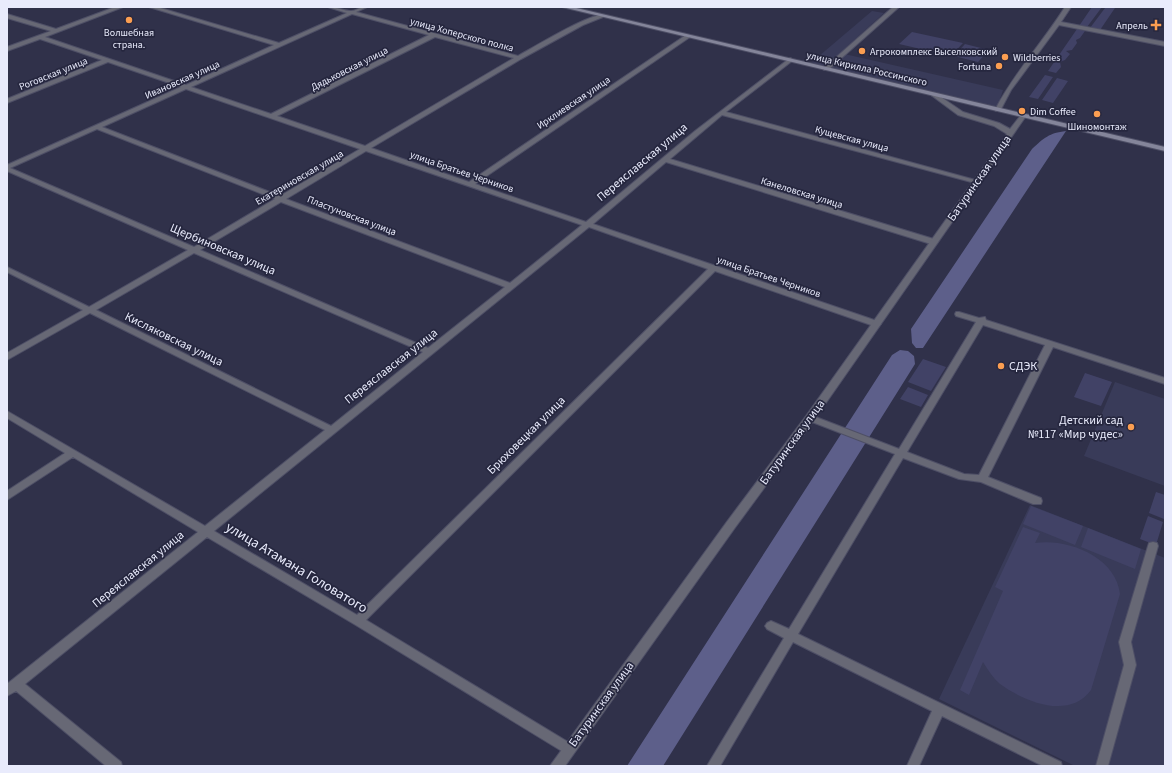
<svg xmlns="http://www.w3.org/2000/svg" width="1172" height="773" font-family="'Source Sans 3',sans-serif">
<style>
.built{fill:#393b59}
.green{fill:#414266}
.forest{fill:#5d5f8a}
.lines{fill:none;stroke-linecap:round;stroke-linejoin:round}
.minor-casing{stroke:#4e4f66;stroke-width:2}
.tertiary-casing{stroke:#4e4f66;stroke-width:2}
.secondary-casing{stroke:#4e4f66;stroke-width:2}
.minor{fill:#676875;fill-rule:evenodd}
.tertiary{fill:#676875;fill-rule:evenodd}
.secondary{fill:#84859a;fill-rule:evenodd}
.poi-dot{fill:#fb9e51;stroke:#26273f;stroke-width:1.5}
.labels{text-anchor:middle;stroke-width:3.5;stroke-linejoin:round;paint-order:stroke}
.far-poi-label{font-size:10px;fill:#e9ebfc;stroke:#26273f;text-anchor:start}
.far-street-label{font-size:10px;fill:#e9ebfc;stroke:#26273f}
.street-label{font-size:12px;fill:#e9ebfc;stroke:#26273f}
.poi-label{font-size:12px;fill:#e9ebfc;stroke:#26273f;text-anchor:start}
.near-street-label{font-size:14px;fill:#e9ebfc;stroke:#26273f}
</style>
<rect width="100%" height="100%" fill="#30314a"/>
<path class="built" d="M872,11L884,13L840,53L1003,90L998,106L993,107L814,64L812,62Z
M1115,382L1165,399V486L1084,456Z
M1030,505L1165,558V766H1075L939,699Z"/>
<path class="green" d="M1092,7H1102L1087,27L1079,26Z
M1109,7L1115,8L1100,30L1090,28L1105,8Z
M1077,29L1085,31L1080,38L1076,40L1077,43L1072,50L1066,51L1070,54L1065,60L1060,62L1061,67L1056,73L1048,71Z
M912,32L963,43L951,56L899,44Z
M965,44L989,50L978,62L954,56Z
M1045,75L1053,77L1038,99L1029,97Z
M1057,78L1068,81L1053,103L1042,100Z
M923,359L946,367L931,391L908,382Z
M1085,373L1112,382L1101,406L1074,397Z
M908,387L928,395L921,407L900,399Z
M1156,492L1165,495L1164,519L1149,513Z
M1031,506L1083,526L1075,545L1023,524Z
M1148,516L1163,522L1156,545L1140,539Z
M1023,527L1040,533L1035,543C1068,538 1116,557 1120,594L1091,690C1069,720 1025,702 1000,684C993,678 988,670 983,662L969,695L960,690L1003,591L995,587Z
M1088,528L1141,549L1135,569L1081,547Z"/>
<path class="forest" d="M1066,131L923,348H916L912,343L911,329L1032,149C1044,138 1049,133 1066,131Z
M900,350L908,351L914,356L915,364L663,766H627L892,355Z"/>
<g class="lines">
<defs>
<path id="minor" d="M115,7H123L45,37L186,85L274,45L149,7H157L279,43L347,13L328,7C336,7 345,11 351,11C356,11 359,7 367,7L356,12L518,56C534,47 588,14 603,15V17L583,25L521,59L371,148L469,182L686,35H690V37L475,184L586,222L695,131L790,58L792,59V61L726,112L979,181L980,182L977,184L975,183L722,115L670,159L937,240L938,242L934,244H931L666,162L593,224L880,322L881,324L877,327L874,326L715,271L366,620L573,745L575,749L573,753L569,755L565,753L354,624L207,537L25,684L121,762L122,766H106L16,691L7,696V684L198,532L73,457L7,500V491L65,453L7,418V411L205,526L325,430L90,313L7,360V353L83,310L7,272V267L89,307L188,250L7,171V165L181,87L108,62L7,103V99L102,60L40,39L7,51V47L51,31L7,18V14L56,29ZM352,14L429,35L271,114L191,87ZM435,37L514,58L365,146L277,116ZM186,89L360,149L280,196L102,127ZM97,129L275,199L194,247L10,168ZM366,151L582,225L510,283L286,199ZM281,202L505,287L428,348L200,250ZM589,227L708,269L357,615L214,531ZM194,253L423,352L331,426L96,310Z
M893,7H899L828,70H824V68Z
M1065,7H1071L1061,22L1165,42V46L1059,25L1011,90L1000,111H996L995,110C1014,73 1043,42 1065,7Z
M956,312H959L979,318L985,317L986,320L1165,378V384L1053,347L988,477L1041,498L1042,501L1041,504H1033L981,482L959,479L903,458L798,634L1061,762L1062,766H1043L942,716L919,766H907L932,711L793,642L720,766H707L784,638L767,629L765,626L767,623L771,621L789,629L895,454L807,420L805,418L810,415L813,416L899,449L976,322L956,316L955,314ZM983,325L1045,345L979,475L964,474L907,452Z
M1153,542L1157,543L1158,546L1131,642L1136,665L1108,766H1096L1124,665L1119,642L1148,546L1149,543Z"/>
<path id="tertiary" d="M931,93H935L963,112L999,123L1010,129L1021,115L1026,116L814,420L734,529L565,766H550L726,523L806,416L1007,134L994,126L958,115L931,95Z"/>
<path id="secondary" d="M562,7H572L1165,147V151Z"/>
</defs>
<use href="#minor" class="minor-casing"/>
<use href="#tertiary" class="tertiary-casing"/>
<use href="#secondary" class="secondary-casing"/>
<use href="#minor" class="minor"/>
<use href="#tertiary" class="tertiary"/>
<use href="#secondary" class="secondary"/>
</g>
<g class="poi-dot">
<circle cx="129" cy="20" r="4"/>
<path d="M1154 19h4v4h4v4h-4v4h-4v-4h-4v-4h4z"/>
<circle cx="862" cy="51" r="4"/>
<circle cx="1005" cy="57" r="4"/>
<circle cx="999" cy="66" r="4"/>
<circle cx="1022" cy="111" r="4"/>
<circle cx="1097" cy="114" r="4"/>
<circle cx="1001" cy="366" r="4"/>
<circle cx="1131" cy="427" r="4"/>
</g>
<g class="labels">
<g class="far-poi-label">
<text x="1148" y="29" text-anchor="end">Апрель</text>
<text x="129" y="36" text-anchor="middle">Волшебная<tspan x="129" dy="12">страна.</tspan></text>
<text x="870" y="55">Агрокомплекс Выселковский</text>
<text x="1013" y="61">Wildberries</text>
<text x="991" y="70" text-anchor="end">Fortuna</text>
<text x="1030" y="115">Dim Coffee</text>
<text x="1097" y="130" text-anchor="middle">Шиномонтаж</text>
</g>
<g class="far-street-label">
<text transform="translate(462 34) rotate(15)" y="4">улица Хоперского полка</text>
<text transform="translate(349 68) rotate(-27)" y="4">Дядьковская улица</text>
<text transform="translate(867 68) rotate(13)" y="4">улица Кирилла Россинского</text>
<text transform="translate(53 73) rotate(-22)" y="4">Роговская улица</text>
<text transform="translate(182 79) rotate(-24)" y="4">Ивановская улица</text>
<text transform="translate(573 102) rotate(-34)" y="4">Ирклиевская улица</text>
<text transform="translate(852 138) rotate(15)" y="4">Кущевская улица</text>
<text transform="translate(462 171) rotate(19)" y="4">улица Братьев Черников</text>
<text transform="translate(299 177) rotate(-30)" y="4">Екатериновская улица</text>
<text transform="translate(802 192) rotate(17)" y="4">Канеловская улица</text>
<text transform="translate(352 215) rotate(21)" y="4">Пластуновская улица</text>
<text transform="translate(769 276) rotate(19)" y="4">улица Братьев Черников</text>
</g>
<g class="street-label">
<text transform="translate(642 162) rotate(-40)" y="4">Переяславская улица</text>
<text transform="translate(979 178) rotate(-55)" y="4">Батуринская улица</text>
<text transform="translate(223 249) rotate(23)" y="4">Щербиновская улица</text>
<text transform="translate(174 339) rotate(26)" y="4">Кисляковская улица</text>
<text transform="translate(391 366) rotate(-38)" y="4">Переяславская улица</text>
<text transform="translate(526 435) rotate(-45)" y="4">Брюховецкая улица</text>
<text transform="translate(792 442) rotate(-54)" y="4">Батуринская улица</text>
<text transform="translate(138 569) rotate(-39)" y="4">Переяславская улица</text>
<text transform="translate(601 704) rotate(-54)" y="4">Батуринская улица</text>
</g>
<g class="poi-label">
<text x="1009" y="370">СДЭК</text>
<text x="1123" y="424" text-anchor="end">Детский сад<tspan x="1123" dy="14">№117 «Мир чудес»</tspan></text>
</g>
<g class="near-street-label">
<text transform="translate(297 567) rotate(31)" y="5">улица Атамана Головатого</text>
</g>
</g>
<rect width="1172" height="773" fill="none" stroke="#e9ebfc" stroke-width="16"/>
</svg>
